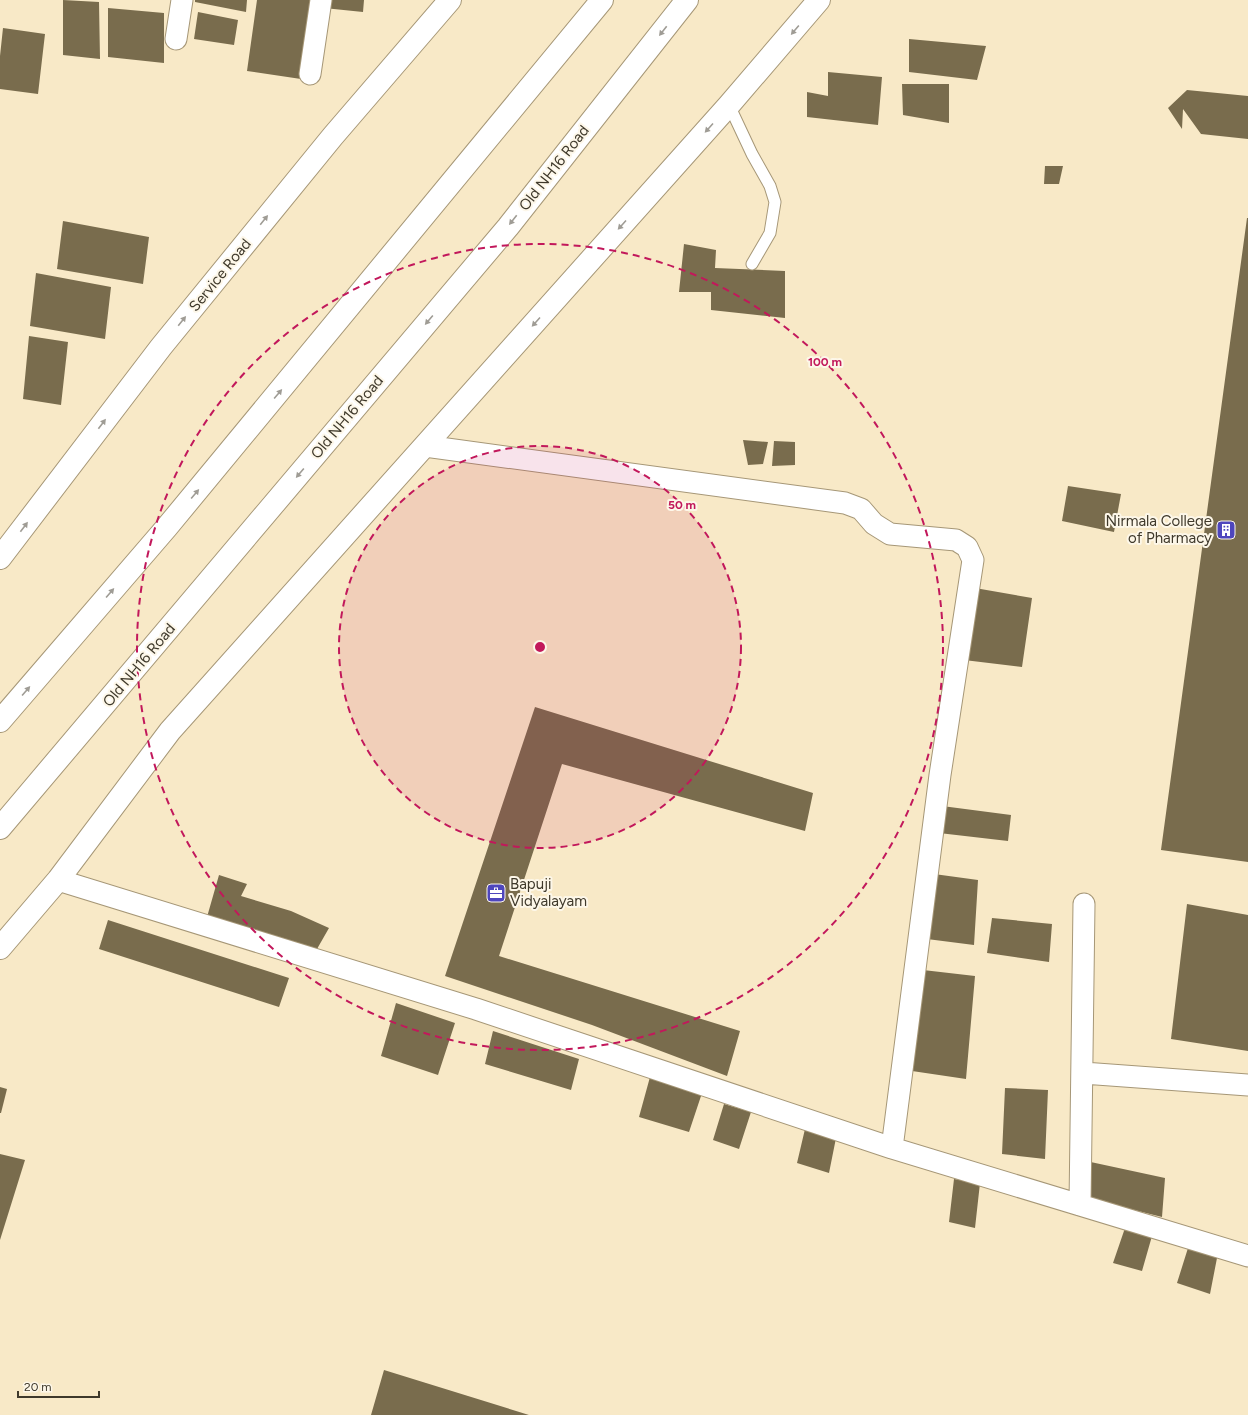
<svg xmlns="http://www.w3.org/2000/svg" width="1248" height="1415" font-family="Figtree,sans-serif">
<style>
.building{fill:#796c4d}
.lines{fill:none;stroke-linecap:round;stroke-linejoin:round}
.lane-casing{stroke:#a69777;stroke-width:13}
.street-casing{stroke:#a69777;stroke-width:23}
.secondary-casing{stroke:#a69777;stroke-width:24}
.primary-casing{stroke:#a69777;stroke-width:24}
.lane{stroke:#fff;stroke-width:11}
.street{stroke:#fff;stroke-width:21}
.secondary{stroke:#fff;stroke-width:22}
.primary{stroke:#fff;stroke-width:22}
.oneway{fill:#9f9c95}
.ring{fill:none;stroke:#c2185b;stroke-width:2;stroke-dasharray:7 5}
.labels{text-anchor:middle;stroke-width:4;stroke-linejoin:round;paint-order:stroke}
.street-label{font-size:15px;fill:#3f392b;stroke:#fdf7e9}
.poi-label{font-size:15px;fill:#3f392b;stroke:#fdf7e9;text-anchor:end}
.centre{fill:#c2185b;stroke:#fdf7e9;stroke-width:2}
.ring-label{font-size:12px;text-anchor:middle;font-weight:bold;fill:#c2185b;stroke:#fdf7e9;stroke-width:4;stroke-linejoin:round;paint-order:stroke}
</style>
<rect width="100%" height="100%" fill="#f8e9c7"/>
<path class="building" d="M63,0L99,2L100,59L63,55Z
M195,0H247L246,12L195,2Z
M257,0H311L301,79L247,71Z
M325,0H364L363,12L324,8Z
M108,8L164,13V63L108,57Z
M198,12L238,20L234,45L194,39Z
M3,28L45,34L38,94L0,89V56Z
M909,39L986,46L977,80L909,72Z
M828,72L882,77L878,125L807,117V92L828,96Z
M902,84H949V123L903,115Z
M1187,90L1248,96V139L1201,134L1183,109L1182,129L1168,108Z
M1045,166H1063L1059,184H1044Z
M1247,218H1248V862L1161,850Z
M63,221L149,237L143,284L57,269Z
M684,244L716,250L715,268L785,271V318L711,310V292H679Z
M36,273L111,287L105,339L30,326Z
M29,336L68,342L61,405L23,399Z
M743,440L768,442L763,464L748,465Z
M774,441L795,442V465L772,466Z
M1068,486L1121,494L1114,532L1062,521Z
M975,588L1032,598L1022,667L964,660Z
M535,707L813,793L805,831L562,764L499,956L740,1031L727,1076L592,1025L445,976Z
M942,806L1011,815L1008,841L939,833Z
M934,874L978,880L974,945L927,939Z
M219,875L247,884L241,896L291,911L329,928L317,949L207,917Z
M1187,904L1248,915V1051L1171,1039Z
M992,918L1052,924L1049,962L987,953Z
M108,920L289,978L279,1007L99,949Z
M923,970L975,976L966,1079L912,1071Z
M396,1003L455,1023L438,1075L381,1056Z
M493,1031L579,1059L571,1090L485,1064Z
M650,1077L702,1093L689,1132L639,1117Z
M0,1087L7,1089L1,1113H0Z
M1005,1088L1048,1090L1045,1159L1002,1154Z
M724,1104L751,1112L739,1149L713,1140Z
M805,1129L836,1138L829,1173L797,1163Z
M0,1154L25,1160L0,1240Z
M1086,1161L1165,1178L1162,1217L1086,1198Z
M954,1179L980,1183L975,1228L949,1222Z
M1125,1228L1152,1236L1142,1271L1113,1263Z
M1188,1248L1217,1258L1210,1294L1177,1283Z
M384,1370L529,1415H371Z"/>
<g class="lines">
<defs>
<path id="lane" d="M729,105L752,154L770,186L775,202L770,233L752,264"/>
<path id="street" d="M176,39L182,0
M310,74L321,0
M425,446L845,503L861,509L874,524L890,534L956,540L967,547L973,560L940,775L892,1148
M58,880L476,1009L892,1148L1248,1256
M1083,1073L1248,1085
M1080,1205L1084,904"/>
<path id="secondary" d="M0,558L161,347L333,136L450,0
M0,948L58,880L170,731L729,105L819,0"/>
<path id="primary" d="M0,721L167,527L602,0
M0,828L508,227L687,0"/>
</defs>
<use href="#lane" class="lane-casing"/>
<use href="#street" class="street-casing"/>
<use href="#secondary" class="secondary-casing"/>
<use href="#primary" class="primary-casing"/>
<use href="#lane" class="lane"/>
<use href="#street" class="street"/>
<use href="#secondary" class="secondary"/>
<use href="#primary" class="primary"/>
</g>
<defs><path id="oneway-solid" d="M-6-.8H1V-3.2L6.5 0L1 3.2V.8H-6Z"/></defs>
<g class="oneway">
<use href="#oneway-solid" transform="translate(795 30) rotate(130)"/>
<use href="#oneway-solid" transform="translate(663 31) rotate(128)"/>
<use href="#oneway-solid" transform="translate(709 128) rotate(132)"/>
<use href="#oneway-solid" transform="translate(264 220) rotate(-51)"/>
<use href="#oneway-solid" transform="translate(513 220) rotate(128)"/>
<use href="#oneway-solid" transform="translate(622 225) rotate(132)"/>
<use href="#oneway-solid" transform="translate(429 320) rotate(130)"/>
<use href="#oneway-solid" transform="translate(182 321) rotate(-51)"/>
<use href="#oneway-solid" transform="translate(536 322) rotate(132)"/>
<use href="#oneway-solid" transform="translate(278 394) rotate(-50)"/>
<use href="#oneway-solid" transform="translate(102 424) rotate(-53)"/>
<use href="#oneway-solid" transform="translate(300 473) rotate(130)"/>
<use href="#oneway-solid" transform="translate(195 494) rotate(-50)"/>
<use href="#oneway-solid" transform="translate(24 527) rotate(-53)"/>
<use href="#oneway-solid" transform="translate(110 593) rotate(-49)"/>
<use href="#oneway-solid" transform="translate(26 691) rotate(-49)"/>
</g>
<circle cx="540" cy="647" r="201" fill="#c2185b" fill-opacity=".12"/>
<g class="ring">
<circle cx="540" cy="647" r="201"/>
<circle cx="540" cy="647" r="403"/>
</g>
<defs>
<symbol id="building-square" viewBox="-11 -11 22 22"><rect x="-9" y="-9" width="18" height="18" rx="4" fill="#4e46bd" stroke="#fdf7e9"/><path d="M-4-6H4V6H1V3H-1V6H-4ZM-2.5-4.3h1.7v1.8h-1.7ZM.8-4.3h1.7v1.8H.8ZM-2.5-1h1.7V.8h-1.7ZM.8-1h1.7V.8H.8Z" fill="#fff"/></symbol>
<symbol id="office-square" viewBox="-11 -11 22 22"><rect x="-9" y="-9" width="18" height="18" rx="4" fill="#4e46bd" stroke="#fdf7e9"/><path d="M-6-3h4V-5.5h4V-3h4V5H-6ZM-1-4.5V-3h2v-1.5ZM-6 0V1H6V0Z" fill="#fff"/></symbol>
</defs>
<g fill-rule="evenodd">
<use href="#building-square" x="1215" y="519" width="22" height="22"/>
<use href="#office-square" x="485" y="882" width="22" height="22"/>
</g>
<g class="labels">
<g class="street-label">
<text transform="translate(554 168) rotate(-52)" y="5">Old NH16 Road</text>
<text transform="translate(220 275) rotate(-51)" y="5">Service Road</text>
<text transform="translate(347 417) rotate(-50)" y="5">Old NH16 Road</text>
<text transform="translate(139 665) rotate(-50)" y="5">Old NH16 Road</text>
</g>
<g class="poi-label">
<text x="1212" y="526">Nirmala College<tspan x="1212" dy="17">of Pharmacy</tspan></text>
<text x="510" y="889" text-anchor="start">Bapuji<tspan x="510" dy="17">Vidyalayam</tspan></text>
</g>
</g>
<circle cx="540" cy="647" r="6" class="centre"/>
<g class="ring-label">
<text x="825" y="366">100 m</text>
<text x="682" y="509">50 m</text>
</g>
<path d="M18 1391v6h81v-6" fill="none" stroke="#3f392b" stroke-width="2"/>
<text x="24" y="1391" font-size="12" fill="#3f392b" stroke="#fdf7e9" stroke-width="3" paint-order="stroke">20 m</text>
</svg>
